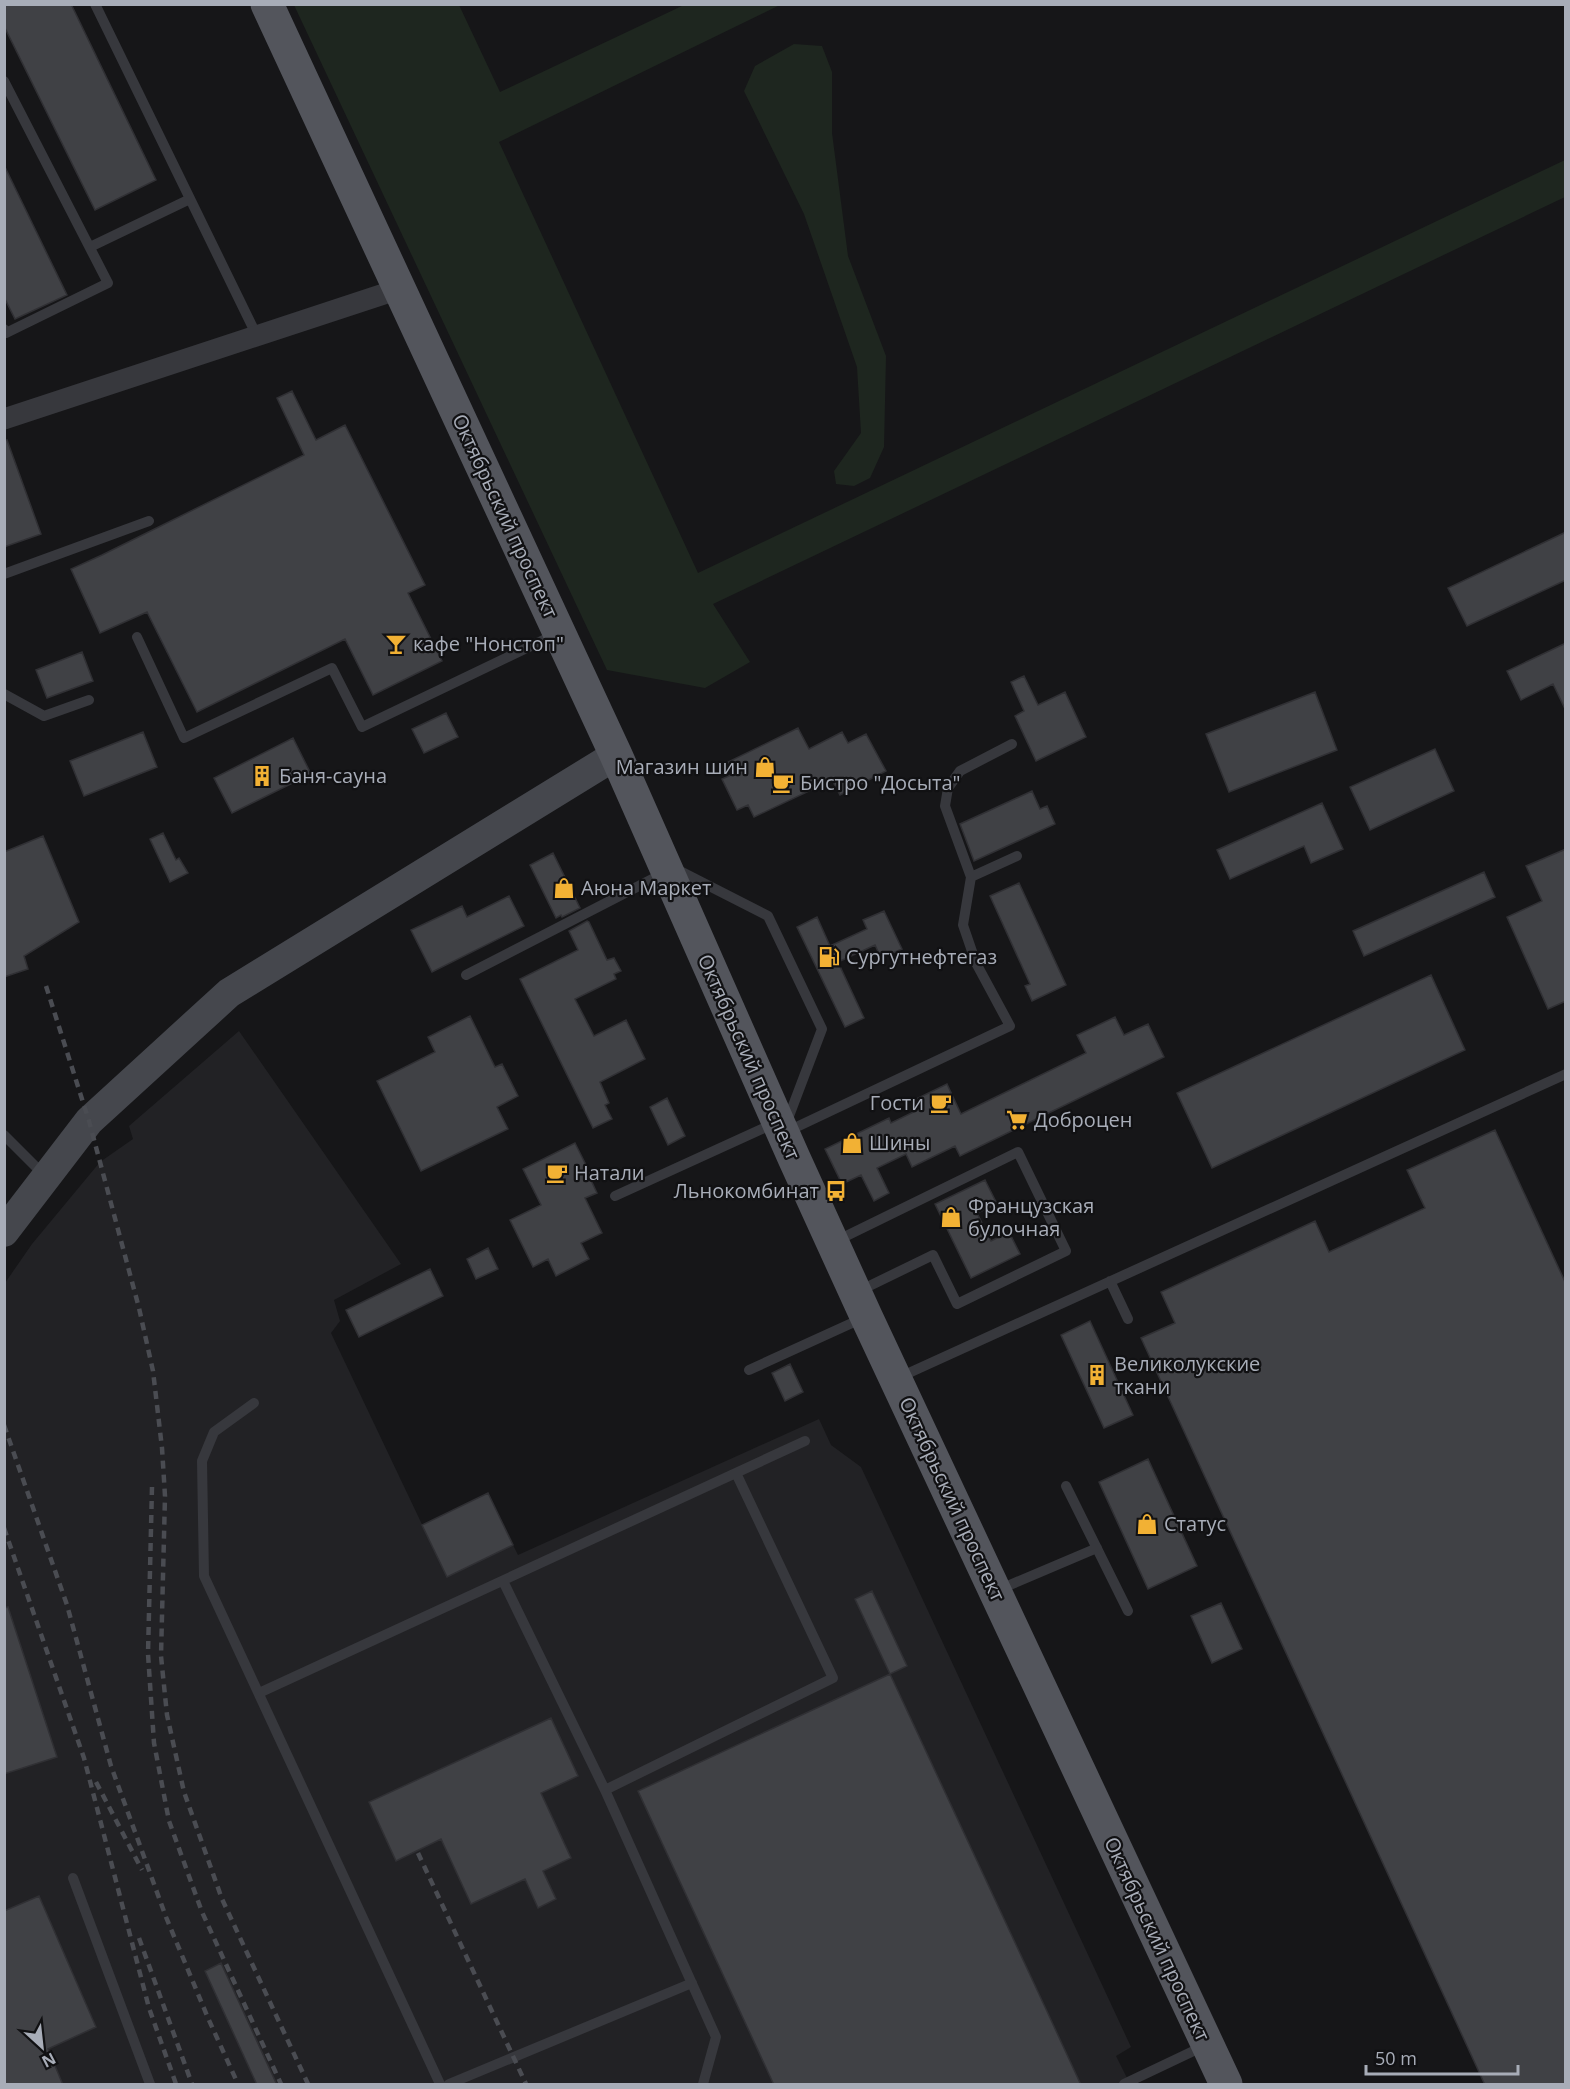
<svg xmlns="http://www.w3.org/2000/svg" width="1570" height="2089" font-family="'Open Sans',sans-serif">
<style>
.built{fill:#222225}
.green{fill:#1e261f}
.building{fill:#404145;stroke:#303034;stroke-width:1.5}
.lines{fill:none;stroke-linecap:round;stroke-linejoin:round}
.lane{stroke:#37383d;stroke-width:10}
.street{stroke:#37383d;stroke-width:21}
.secondary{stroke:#45474d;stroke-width:30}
.primary{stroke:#53555c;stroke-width:33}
.rail{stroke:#4a4c52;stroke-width:4.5;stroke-dasharray:8 6;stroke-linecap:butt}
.labels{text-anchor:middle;stroke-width:4.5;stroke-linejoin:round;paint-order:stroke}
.street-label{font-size:20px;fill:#a8adb8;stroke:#111113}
.poi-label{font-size:20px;fill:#a8adb8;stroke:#111113;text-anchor:start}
</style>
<rect width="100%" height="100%" fill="#161618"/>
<path class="built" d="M239,1031L401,1264L334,1300L340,1321L331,1333L447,1577L513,1545L518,1555L819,1419L831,1445L861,1467L1131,2047L1116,2056L1130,2084H5V1283L32,1244L100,1162L133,1139L129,1126Z"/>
<path class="green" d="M294,5H459L500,92L684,5H780L499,142L698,573L1565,160V197L713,604L750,662L705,688L607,670Z
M794,44L822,46L832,72V133L848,256L886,356L884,447L870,478L854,486L836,484L834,471L861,433L857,367L804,214L744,91L755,66Z"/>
<path class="building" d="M4,4H71L156,180L95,210L4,26Z
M4,165L67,295L15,319L4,297Z
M292,391L316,440L345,425L425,585L408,593L442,661L373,695L345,639L197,712L147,612L100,633L71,569L102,555L304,455L277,398Z
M7,440L41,534L4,547V441Z
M1566,532V580L1467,626L1448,588Z
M1566,643V711L1553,684L1521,700L1507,671Z
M82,652L93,681L47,698L36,670Z
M1024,676L1038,705L1065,692L1086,737L1036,761L1015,716L1024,711L1011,682Z
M1315,692L1337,750L1229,792L1206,734Z
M446,713L458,737L424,753L412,729Z
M798,728L809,749L842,732L848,743L866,734L886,771L840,795L832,780L754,817L748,805L737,810L722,779L733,774L728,762Z
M143,732L157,767L84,796L70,761Z
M293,738L311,774L232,813L214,778Z
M1435,749L1454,791L1370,830L1350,787Z
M1032,791L1040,809L1047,806L1055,824L974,861L960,824Z
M1322,803L1343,849L1311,863L1304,846L1230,879L1217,850Z
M163,833L176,860L179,858L188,873L170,882L150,839Z
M43,836L79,922L24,956L28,969L4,977V852Z
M1566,849V1001L1548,1009L1507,917L1542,901L1526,866Z
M553,853L580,908L562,917L561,915L556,918L530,865Z
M1484,872L1495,897L1364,956L1353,931Z
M1019,883L1066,985L1032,1001L1025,986L1030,984L990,896Z
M509,896L524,926L432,972L411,930L462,906L467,917Z
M884,911L902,949L881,958L875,945L838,962L864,1018L845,1027L797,927L817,917L830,946L867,929L863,920Z
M587,921L589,922L607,960L614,958L621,971L614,974L616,979L575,999L594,1036L626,1020L645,1059L600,1082L609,1103L605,1105L612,1119L593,1128L520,979L578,950L569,931Z
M1431,975L1465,1050L1212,1168L1177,1093Z
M470,1016L495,1067L502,1064L518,1096L497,1107L508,1129L421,1171L377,1081L435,1052L428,1037Z
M1115,1017L1124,1035L1148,1024L1164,1057L960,1156L955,1146L912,1167L906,1154L877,1168L889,1193L874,1201L861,1175L842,1184L825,1149L889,1118L891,1123L922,1108L918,1098L947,1084L961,1114L1086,1053L1077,1035Z
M667,1098L685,1136L668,1145L650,1107Z
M1495,1130L1566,1284V2085H1485L1141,1338L1175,1323L1161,1292L1315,1221L1329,1252L1425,1208L1407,1170Z
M575,1143L592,1177L590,1178L597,1193L585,1198L602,1233L581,1243L589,1259L556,1276L548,1259L533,1267L510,1220L541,1205L523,1169Z
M985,1180L997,1204L977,1213L991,1241L1009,1232L1020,1254L971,1278L935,1204Z
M488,1248L498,1269L476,1279L467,1259Z
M430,1269L443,1296L359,1337L346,1310Z
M1090,1321L1133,1415L1104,1428L1061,1335Z
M790,1364L803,1392L785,1401L772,1373Z
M1148,1459L1197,1566L1148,1589L1099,1482Z
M488,1493L513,1545L447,1577L422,1525Z
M872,1591L907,1666L890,1674L855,1599Z
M1221,1603L1242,1649L1212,1663L1191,1616Z
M8,1607L57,1757L4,1774V1608Z
M890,1674L1045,2007L1081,2085H774L638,1791Z
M551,1718L578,1776L541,1793L571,1858L543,1871L556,1899L538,1908L525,1879L471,1904L441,1839L396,1861L369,1802Z
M39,1896L96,2027L48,2049L63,2085H4V1911Z
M221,1963L277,2085H257L205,1971Z"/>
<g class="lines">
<path class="lane" d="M95,4L257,336
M4,81L108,283L6,333L4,329
M90,247L190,199
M4,574L149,521
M137,637L184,738L332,668L362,727L556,634
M4,694L44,716L89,700
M674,868L768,916L822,1029L786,1124
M971,877L1017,856
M466,975L664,873
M786,1132L1010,1026L976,963L963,925L971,877L945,806L948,788L960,771L1012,744
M4,1135L44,1175
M615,1196L775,1123
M836,1241L1018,1152L1066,1251L957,1304L933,1255L859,1291
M1110,1281L1128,1319
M749,1370L863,1318
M900,1377L1566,1074
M254,1403L214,1432L202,1461L204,1576L440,2084
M1066,1486L1128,1611
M503,1581L605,1790L716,2037L703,2084
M998,1590L1097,1548
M259,1693L805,1441
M605,1790L833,1678L736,1473
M73,1878L150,2084
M449,2084L692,1983
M1124,2084L1204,2046"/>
<path class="street" d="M4,419L399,289"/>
<path class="secondary" d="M4,1232L89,1121L229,993L616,755"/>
<path class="primary" d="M267,4L616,755L794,1158L866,1316L1226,2084"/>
<path class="rail" d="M46,986L89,1121L139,1308L153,1371L162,1448L165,1496L161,1656L167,1715L184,1792L222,1899L308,2084
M4,1425L67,1605L111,1766L166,1917L208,2018L238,2084
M152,1487L148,1654L154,1743L169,1821L202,1912L281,2084
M4,1528L84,1758L149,2008L176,2084
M96,1782L142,1870
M418,1853L526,2084
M139,1938L192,2084"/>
</g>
<defs>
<symbol id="bar-bare" viewBox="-9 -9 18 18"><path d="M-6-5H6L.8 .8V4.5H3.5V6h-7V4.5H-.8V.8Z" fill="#f2b134" stroke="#111113" stroke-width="2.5" paint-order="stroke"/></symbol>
<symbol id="shop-bare" viewBox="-9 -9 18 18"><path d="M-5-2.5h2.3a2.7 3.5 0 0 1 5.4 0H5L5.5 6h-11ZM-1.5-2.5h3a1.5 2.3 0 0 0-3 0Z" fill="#f2b134" stroke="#111113" stroke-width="2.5" paint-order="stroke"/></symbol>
<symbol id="building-bare" viewBox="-9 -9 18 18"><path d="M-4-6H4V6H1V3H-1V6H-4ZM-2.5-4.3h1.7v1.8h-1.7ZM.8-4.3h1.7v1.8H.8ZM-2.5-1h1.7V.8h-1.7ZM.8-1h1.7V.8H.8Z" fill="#f2b134" stroke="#111113" stroke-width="2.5" paint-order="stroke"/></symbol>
<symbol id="cafe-bare" viewBox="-9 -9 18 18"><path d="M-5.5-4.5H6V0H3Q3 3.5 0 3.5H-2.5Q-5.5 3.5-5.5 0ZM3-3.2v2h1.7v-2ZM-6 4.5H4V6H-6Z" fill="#f2b134" stroke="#111113" stroke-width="2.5" paint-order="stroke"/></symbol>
<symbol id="fuel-bare" viewBox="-9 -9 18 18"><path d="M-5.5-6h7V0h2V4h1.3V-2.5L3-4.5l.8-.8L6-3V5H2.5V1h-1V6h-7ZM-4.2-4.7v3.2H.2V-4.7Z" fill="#f2b134" stroke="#111113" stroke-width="2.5" paint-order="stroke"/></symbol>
<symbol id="supermarket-bare" viewBox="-9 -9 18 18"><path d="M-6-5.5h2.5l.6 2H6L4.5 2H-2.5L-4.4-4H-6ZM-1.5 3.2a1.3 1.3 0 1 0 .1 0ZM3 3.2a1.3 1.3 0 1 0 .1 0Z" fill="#f2b134" stroke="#111113" stroke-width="2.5" paint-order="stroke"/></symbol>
<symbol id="bus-bare" viewBox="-9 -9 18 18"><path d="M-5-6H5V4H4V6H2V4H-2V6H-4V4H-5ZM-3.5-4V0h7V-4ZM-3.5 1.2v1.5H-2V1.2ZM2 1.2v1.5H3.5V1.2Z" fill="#f2b134" stroke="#111113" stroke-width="2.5" paint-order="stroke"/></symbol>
</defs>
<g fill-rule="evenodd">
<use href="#bar-bare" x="381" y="629" width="30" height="30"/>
<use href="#shop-bare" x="750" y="752" width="30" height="30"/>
<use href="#building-bare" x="247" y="761" width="30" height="30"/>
<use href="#cafe-bare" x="768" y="768" width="30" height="30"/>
<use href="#shop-bare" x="549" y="873" width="30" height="30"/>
<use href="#fuel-bare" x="814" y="942" width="30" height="30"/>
<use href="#cafe-bare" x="926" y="1088" width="30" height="30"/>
<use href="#supermarket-bare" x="1002" y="1105" width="30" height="30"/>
<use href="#shop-bare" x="837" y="1128" width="30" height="30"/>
<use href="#cafe-bare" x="542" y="1158" width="30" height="30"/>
<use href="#bus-bare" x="821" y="1176" width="30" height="30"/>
<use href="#shop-bare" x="936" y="1202" width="30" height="30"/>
<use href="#building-bare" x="1082" y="1360" width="30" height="30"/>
<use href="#shop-bare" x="1132" y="1509" width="30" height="30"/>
</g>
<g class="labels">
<g class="street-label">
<text transform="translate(505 516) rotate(65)" y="7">Октябрьский проспект</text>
<text transform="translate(749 1057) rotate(66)" y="7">Октябрьский проспект</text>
<text transform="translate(952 1499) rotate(65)" y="7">Октябрьский проспект</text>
<text transform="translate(1157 1939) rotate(65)" y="7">Октябрьский проспект</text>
</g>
<g class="poi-label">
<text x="413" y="651">кафе "Нонстоп"</text>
<text x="748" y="774" text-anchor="end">Магазин шин</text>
<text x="279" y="783">Баня-сауна</text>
<text x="800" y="790">Бистро "Досыта"</text>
<text x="581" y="895">Аюна Маркет</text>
<text x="846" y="964">Сургутнефтегаз</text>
<text x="924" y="1110" text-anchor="end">Гости</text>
<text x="1034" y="1127">Доброцен</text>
<text x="869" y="1150">Шины</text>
<text x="574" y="1180">Натали</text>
<text x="819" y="1198" text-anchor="end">Льнокомбинат</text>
<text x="968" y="1213">Французская<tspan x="968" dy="23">булочная</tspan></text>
<text x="1114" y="1371">Великолукские<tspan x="1114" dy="23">ткани</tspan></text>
<text x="1164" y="1531">Статус</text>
</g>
</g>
<rect width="1570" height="2089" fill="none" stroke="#a8adb8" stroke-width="12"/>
<g transform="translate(42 2047) rotate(153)" stroke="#111113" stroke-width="4.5" paint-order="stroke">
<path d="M0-4.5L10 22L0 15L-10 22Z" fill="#a8adb8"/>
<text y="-9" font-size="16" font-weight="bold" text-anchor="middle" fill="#a8adb8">N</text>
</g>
<path d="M1366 2065v9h152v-9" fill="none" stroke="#a8adb8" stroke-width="3"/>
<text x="1375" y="2065" font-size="18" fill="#a8adb8" stroke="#111113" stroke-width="4.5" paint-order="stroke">50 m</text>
</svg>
